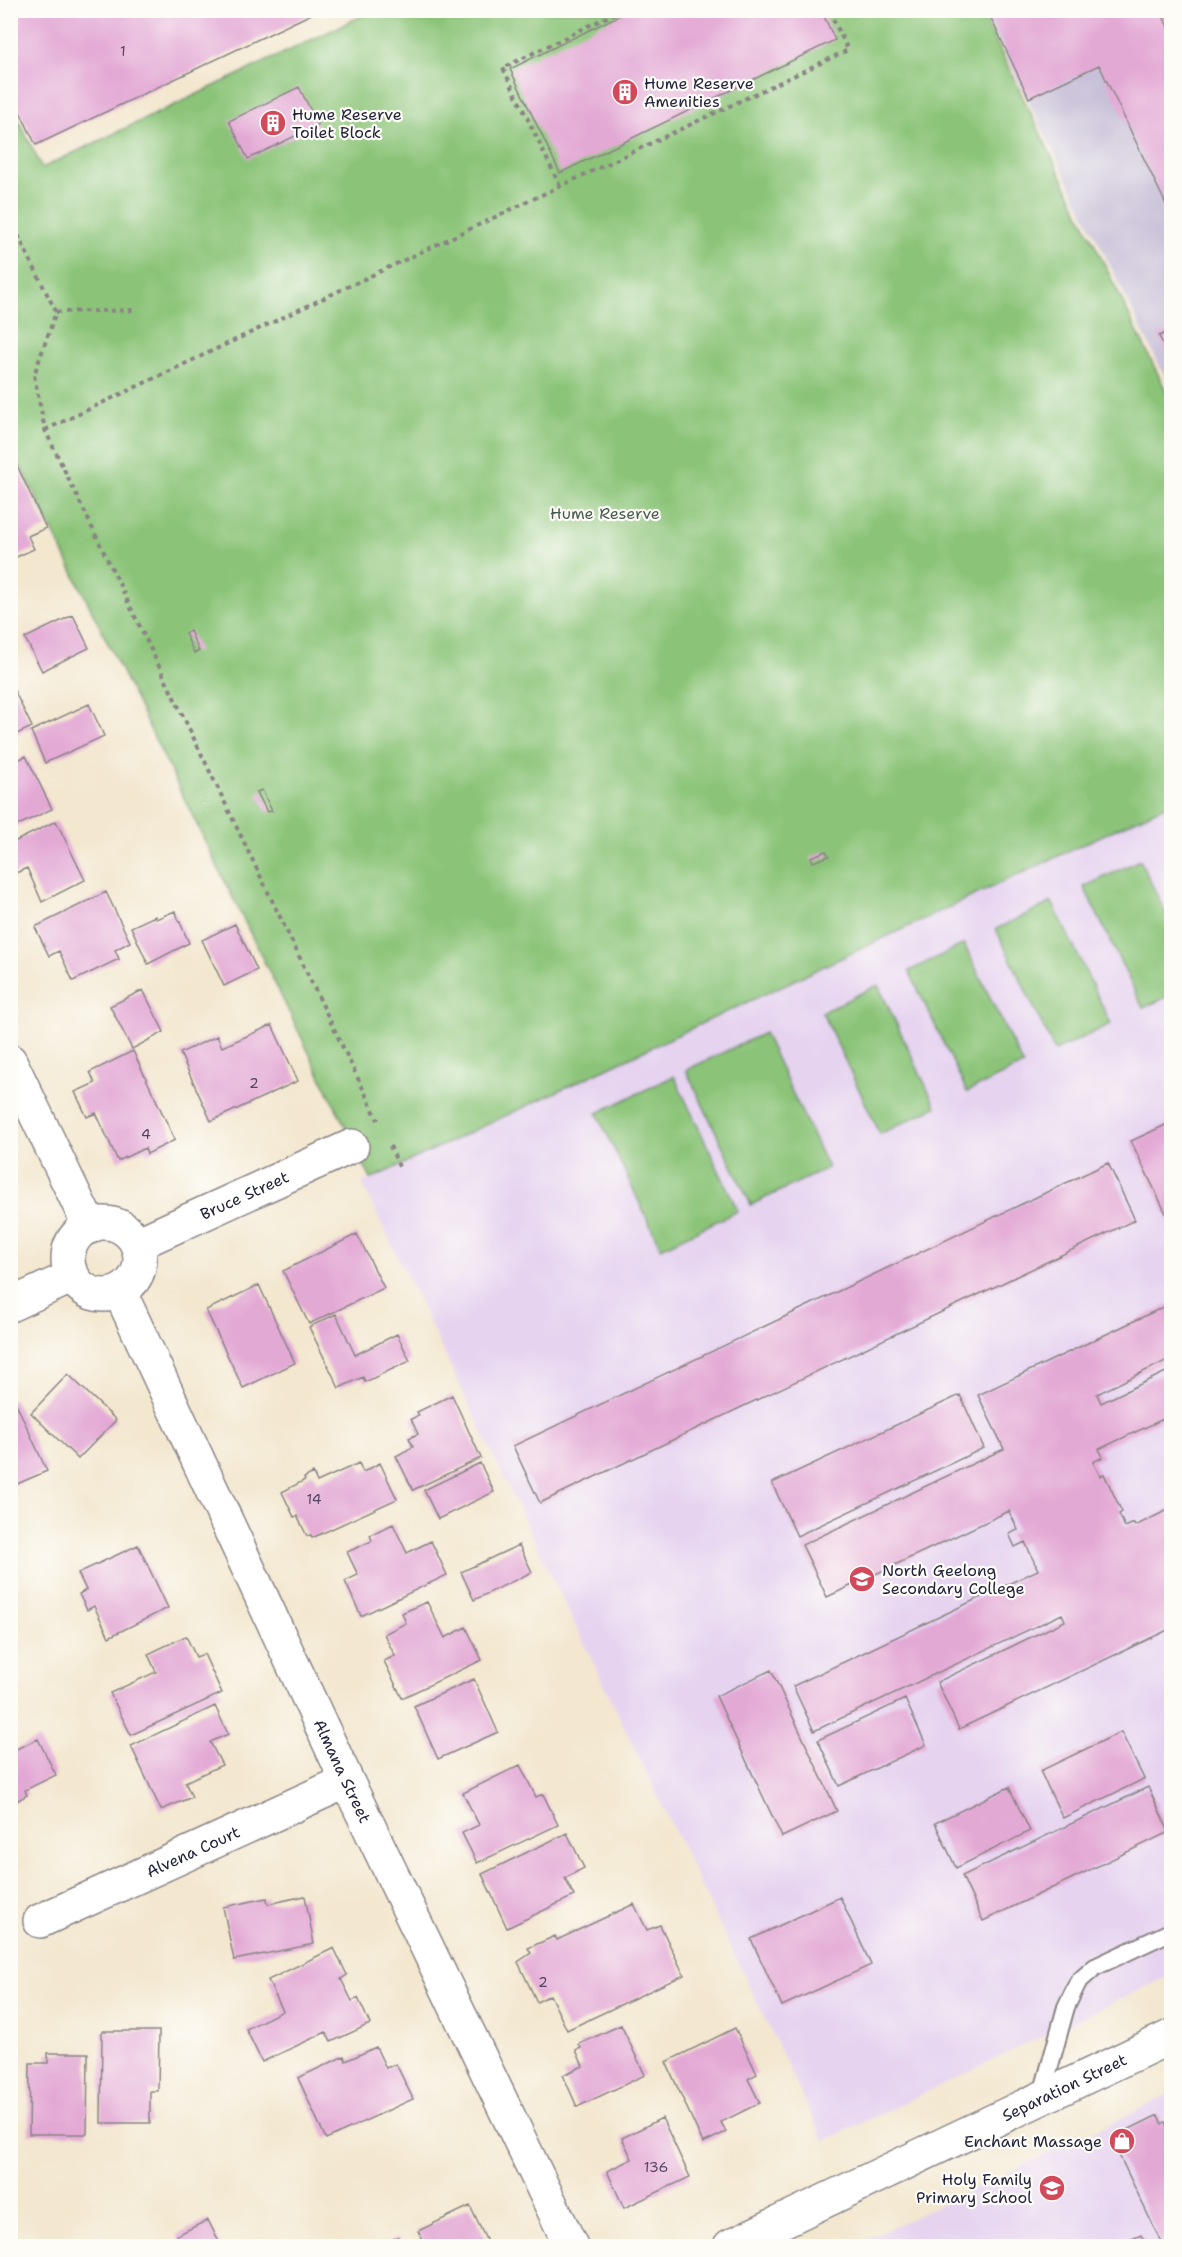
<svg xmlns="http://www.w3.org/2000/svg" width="1182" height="2257" font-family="'Shantell Sans',sans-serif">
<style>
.built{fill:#e6d3f0}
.industrial{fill:#c8c0d8}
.green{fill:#8bc478;stroke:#56735a;stroke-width:1.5}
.building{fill:#e3a9d5}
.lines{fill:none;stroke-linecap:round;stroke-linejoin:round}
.lane-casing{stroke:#8a8485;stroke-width:20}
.street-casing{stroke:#8a8485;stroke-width:36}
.secondary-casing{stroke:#8a8485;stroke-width:36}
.path{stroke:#8a8485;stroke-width:4;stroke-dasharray:4.5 4.5;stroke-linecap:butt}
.lane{stroke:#fff;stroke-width:16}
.street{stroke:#fff;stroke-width:33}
.secondary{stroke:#fff;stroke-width:33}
.labels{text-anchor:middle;stroke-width:4.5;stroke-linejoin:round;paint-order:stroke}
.number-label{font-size:14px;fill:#524462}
.poi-label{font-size:16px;fill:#22223b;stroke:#fdfcf7;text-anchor:start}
.park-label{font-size:16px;fill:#475b50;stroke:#fdfcf7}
.street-label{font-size:16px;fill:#22223b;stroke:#fdfcf7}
</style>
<rect width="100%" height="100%" fill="#fdfcf7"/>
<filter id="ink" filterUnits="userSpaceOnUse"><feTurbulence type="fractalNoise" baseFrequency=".0167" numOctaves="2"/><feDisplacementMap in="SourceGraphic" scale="12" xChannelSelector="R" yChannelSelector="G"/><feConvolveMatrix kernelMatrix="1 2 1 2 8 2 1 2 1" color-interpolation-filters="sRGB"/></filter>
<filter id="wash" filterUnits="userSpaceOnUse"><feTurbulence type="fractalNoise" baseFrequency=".008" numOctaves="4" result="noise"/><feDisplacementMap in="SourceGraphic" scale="24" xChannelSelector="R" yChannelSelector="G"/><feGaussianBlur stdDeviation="1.35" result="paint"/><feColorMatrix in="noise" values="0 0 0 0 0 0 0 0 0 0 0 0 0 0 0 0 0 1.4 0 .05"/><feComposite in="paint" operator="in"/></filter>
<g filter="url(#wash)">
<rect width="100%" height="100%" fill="#f3e7cf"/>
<path class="built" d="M1171,797V1975L824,2141L362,1183Z
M1171,2093V2246H853L1100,2129Z"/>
<path class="industrial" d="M984,11H1171V389Z"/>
<path class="green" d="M372,11H981L1171,401V803L371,1179L11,446L10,102L42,168Z
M1140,860L1171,924V995L1143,1008L1084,887Z
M1052,902L1111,1024L1055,1051L996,929Z
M964,944L1023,1065L967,1092L909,971Z
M878,985L936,1107L880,1134L822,1012Z
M764,1033L828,1168L751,1205L686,1070Z
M674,1076L738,1211L661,1248L597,1113Z"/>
<g id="blocks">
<path class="building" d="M10,10H320L36,145L10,91Z
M630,10H821L835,40L560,173L510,69Z
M987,10H1160L1172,35V217L1099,65L1029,98Z
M1163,10H1172V28Z
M299,87L318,125L248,159L229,121Z
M1172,330V362L1159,336Z
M10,450L46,528L28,536L34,549L10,560Z
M73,615L89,648L42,671L25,638Z
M190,631L199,651L194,653L185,633Z
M10,682L32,727L10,737Z
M89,704L104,736L45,763L31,731Z
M26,756L52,809L10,829V764Z
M262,790L272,811L267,812L257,792Z
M56,821L85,880L42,902L27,868L11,875L10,844Z
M826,851L829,856L813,862L811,857Z
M106,892L130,942L115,950L119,959L73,981L59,951L49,956L35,927Z
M175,911L189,943L148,964L131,927L155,916L156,919Z
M235,924L257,970L224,986L202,940Z
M143,990L164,1032L132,1049L110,1006Z
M272,1025L298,1081L211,1121L180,1053L217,1036L222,1047Z
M133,1051L175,1140L147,1154L145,1148L118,1161L96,1113L87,1117L75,1092L95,1083L90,1072Z
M1172,1122V1226L1131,1141Z
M1108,1163L1135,1220L540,1503L513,1446Z
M357,1234L384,1288L309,1324L283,1271Z
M259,1285L295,1363L243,1388L206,1310Z
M1172,1303V1358L1097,1394L1101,1403L1172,1369V1415L1099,1449L1103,1457L1093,1462L1100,1476L1104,1474L1122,1512L1119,1514L1125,1527L1134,1523L1135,1526L1172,1508V1628L959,1729L937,1682L1065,1621L1062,1614L814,1731L793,1686L1038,1570L1025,1542L1015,1547L1009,1534L1018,1530L1009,1511L827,1597L802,1545L1004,1449L978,1395Z
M336,1314L355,1355L397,1334L410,1361L365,1382L363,1377L339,1388L309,1327Z
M68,1374L116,1420L78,1459L31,1413Z
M452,1395L481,1458L413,1490L396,1456L413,1447L409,1438L418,1434L411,1419L419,1415L417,1412Z
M960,1395L984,1448L797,1536L772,1483Z
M14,1399L47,1471L10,1487V1401Z
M359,1463L363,1472L380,1463L397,1499L312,1538L311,1535L307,1536L297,1516L294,1517L282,1492L305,1480L304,1478L313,1473L317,1482Z
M480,1463L494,1492L438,1519L424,1490Z
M393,1524L407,1553L431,1541L447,1575L361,1616L345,1581L358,1575L347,1552L372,1541L370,1535Z
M138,1545L168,1608L109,1637L94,1606L87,1610L79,1594L86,1590L78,1573Z
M519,1545L532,1572L474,1600L461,1572Z
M427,1602L445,1638L466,1627L482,1660L402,1698L384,1661L395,1656L384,1634L406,1623L402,1613Z
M186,1636L196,1657L204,1654L222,1693L131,1735L110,1693L156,1672L148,1654Z
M771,1670L837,1811L782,1837L716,1696Z
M474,1679L498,1732L438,1759L414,1706Z
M905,1699L926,1745L839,1786L818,1740Z
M215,1706L228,1734L210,1742L222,1765L185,1782L192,1797L161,1810L131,1746Z
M1121,1732L1144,1779L1063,1818L1040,1771Z
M38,1739L56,1775L25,1790L27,1795L10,1805V1744L14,1750Z
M520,1765L536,1797L543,1794L558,1825L477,1863L462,1833L479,1825L463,1793Z
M1009,1787L1030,1831L956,1868L935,1823Z
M1148,1787L1169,1832L983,1921L962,1876Z
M567,1833L584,1868L565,1878L574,1896L507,1928L482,1874Z
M305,1896L314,1944L234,1960L223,1907L267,1898L268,1904Z
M840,1897L871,1965L782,2006L751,1939Z
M634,1904L647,1930L660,1925L684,1975L567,2030L550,1995L537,2002L518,1962L531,1953L528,1948L555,1936L557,1940Z
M334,1948L347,1975L341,1979L352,2001L358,1998L370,2024L331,2042L326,2032L262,2062L246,2029L283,2011L268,1980Z
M621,2025L645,2075L577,2107L563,2075L583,2066L576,2050L581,2048L579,2044Z
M735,2028L757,2074L748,2079L760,2103L721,2122L726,2132L703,2143L666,2062Z
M102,2031H159L158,2091H150V2123H101Z
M376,2047L386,2068L396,2064L413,2099L326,2139L298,2078L344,2056L346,2061Z
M48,2053H88L87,2134H29L30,2063H48Z
M1158,2115L1162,2124L1165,2122L1172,2137V2246H1163L1111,2138Z
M662,2118L690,2177L624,2208L607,2171L632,2159L622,2138Z
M470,2206L489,2246H426L418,2231Z
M208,2220L221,2246H182L177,2235Z
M1141,2235L1147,2246H1116Z
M398,2237L403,2246H378Z"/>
</g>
</g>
<g filter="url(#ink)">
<use href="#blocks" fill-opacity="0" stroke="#8a8485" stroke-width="1.5"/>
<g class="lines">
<defs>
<path id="lane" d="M1041,2098L1066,2007L1078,1982L1095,1967L1172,1931"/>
<g id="street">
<path d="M10,1061L90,1227"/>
<circle cx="104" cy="1259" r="36"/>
<path id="s1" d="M137,1244L352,1146"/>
<path id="s2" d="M120,1292L347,1781L571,2246"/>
<path d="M10,1305L73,1276"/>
<path id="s3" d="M40,1921L347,1781"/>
</g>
<g id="secondary">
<path id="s4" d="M730,2246L1172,2036"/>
</g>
</defs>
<use href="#lane" class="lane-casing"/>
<use href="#street" class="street-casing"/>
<use href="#secondary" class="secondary-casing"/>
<path class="path" d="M560,186L503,68L621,10
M10,219L56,312L34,375L45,430L378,1120
M56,312L136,310
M45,430L848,50L829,10
M390,1146L400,1169"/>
<use href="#lane" class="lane"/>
<use href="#street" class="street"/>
<use href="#secondary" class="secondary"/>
</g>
</g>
<defs>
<symbol id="building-disc" viewBox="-11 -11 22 22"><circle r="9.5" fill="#d1495b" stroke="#fdfcf7"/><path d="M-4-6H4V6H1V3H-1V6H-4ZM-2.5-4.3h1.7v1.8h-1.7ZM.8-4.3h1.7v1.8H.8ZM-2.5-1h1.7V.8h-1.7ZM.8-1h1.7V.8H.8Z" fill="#fff"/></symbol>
<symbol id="school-disc" viewBox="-11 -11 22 22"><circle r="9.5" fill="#d1495b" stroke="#fdfcf7"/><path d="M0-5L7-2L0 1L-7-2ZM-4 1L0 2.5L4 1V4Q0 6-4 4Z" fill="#fff"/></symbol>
<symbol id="shop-disc" viewBox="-11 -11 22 22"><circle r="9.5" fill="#d1495b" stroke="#fdfcf7"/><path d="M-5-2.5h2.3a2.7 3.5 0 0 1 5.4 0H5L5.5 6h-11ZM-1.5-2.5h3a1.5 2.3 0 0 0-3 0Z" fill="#fff"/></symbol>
</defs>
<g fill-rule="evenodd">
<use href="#building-disc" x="610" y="77" width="30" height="30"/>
<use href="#building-disc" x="258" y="108" width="30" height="30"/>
<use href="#school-disc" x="847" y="1564" width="30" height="30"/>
<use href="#shop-disc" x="1107" y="2126" width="30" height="30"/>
<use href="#school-disc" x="1037" y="2173" width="30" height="30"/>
</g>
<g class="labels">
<g class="number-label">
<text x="123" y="56">1</text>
<text x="254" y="1088">2</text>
<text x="146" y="1139">4</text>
<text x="314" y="1504">14</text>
<text x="543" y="1987">2</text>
<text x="656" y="2172">136</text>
</g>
<g class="poi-label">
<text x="644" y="89">Hume Reserve<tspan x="644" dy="18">Amenities</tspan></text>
<text x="292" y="120">Hume Reserve<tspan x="292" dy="18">Toilet Block</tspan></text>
<text x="882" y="1576">North Geelong<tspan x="882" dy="18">Secondary College</tspan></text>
<text x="1102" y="2147" text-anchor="end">Enchant Massage</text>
<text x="1032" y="2185" text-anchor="end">Holy Family<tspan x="1032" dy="18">Primary School</tspan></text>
</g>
<g class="park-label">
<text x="605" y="519">Hume Reserve</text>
</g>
<g class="street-label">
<text dy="6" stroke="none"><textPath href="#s1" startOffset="118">Bruce Street</textPath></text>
<text dy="6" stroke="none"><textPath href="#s2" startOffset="528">Almana Street</textPath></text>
<text dy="6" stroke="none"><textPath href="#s3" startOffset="168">Alvena Court</textPath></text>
<text dy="6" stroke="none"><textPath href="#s4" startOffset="370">Separation Street</textPath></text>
</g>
</g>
<rect width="1182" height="2257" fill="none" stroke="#fdfcf7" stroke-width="36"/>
</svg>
